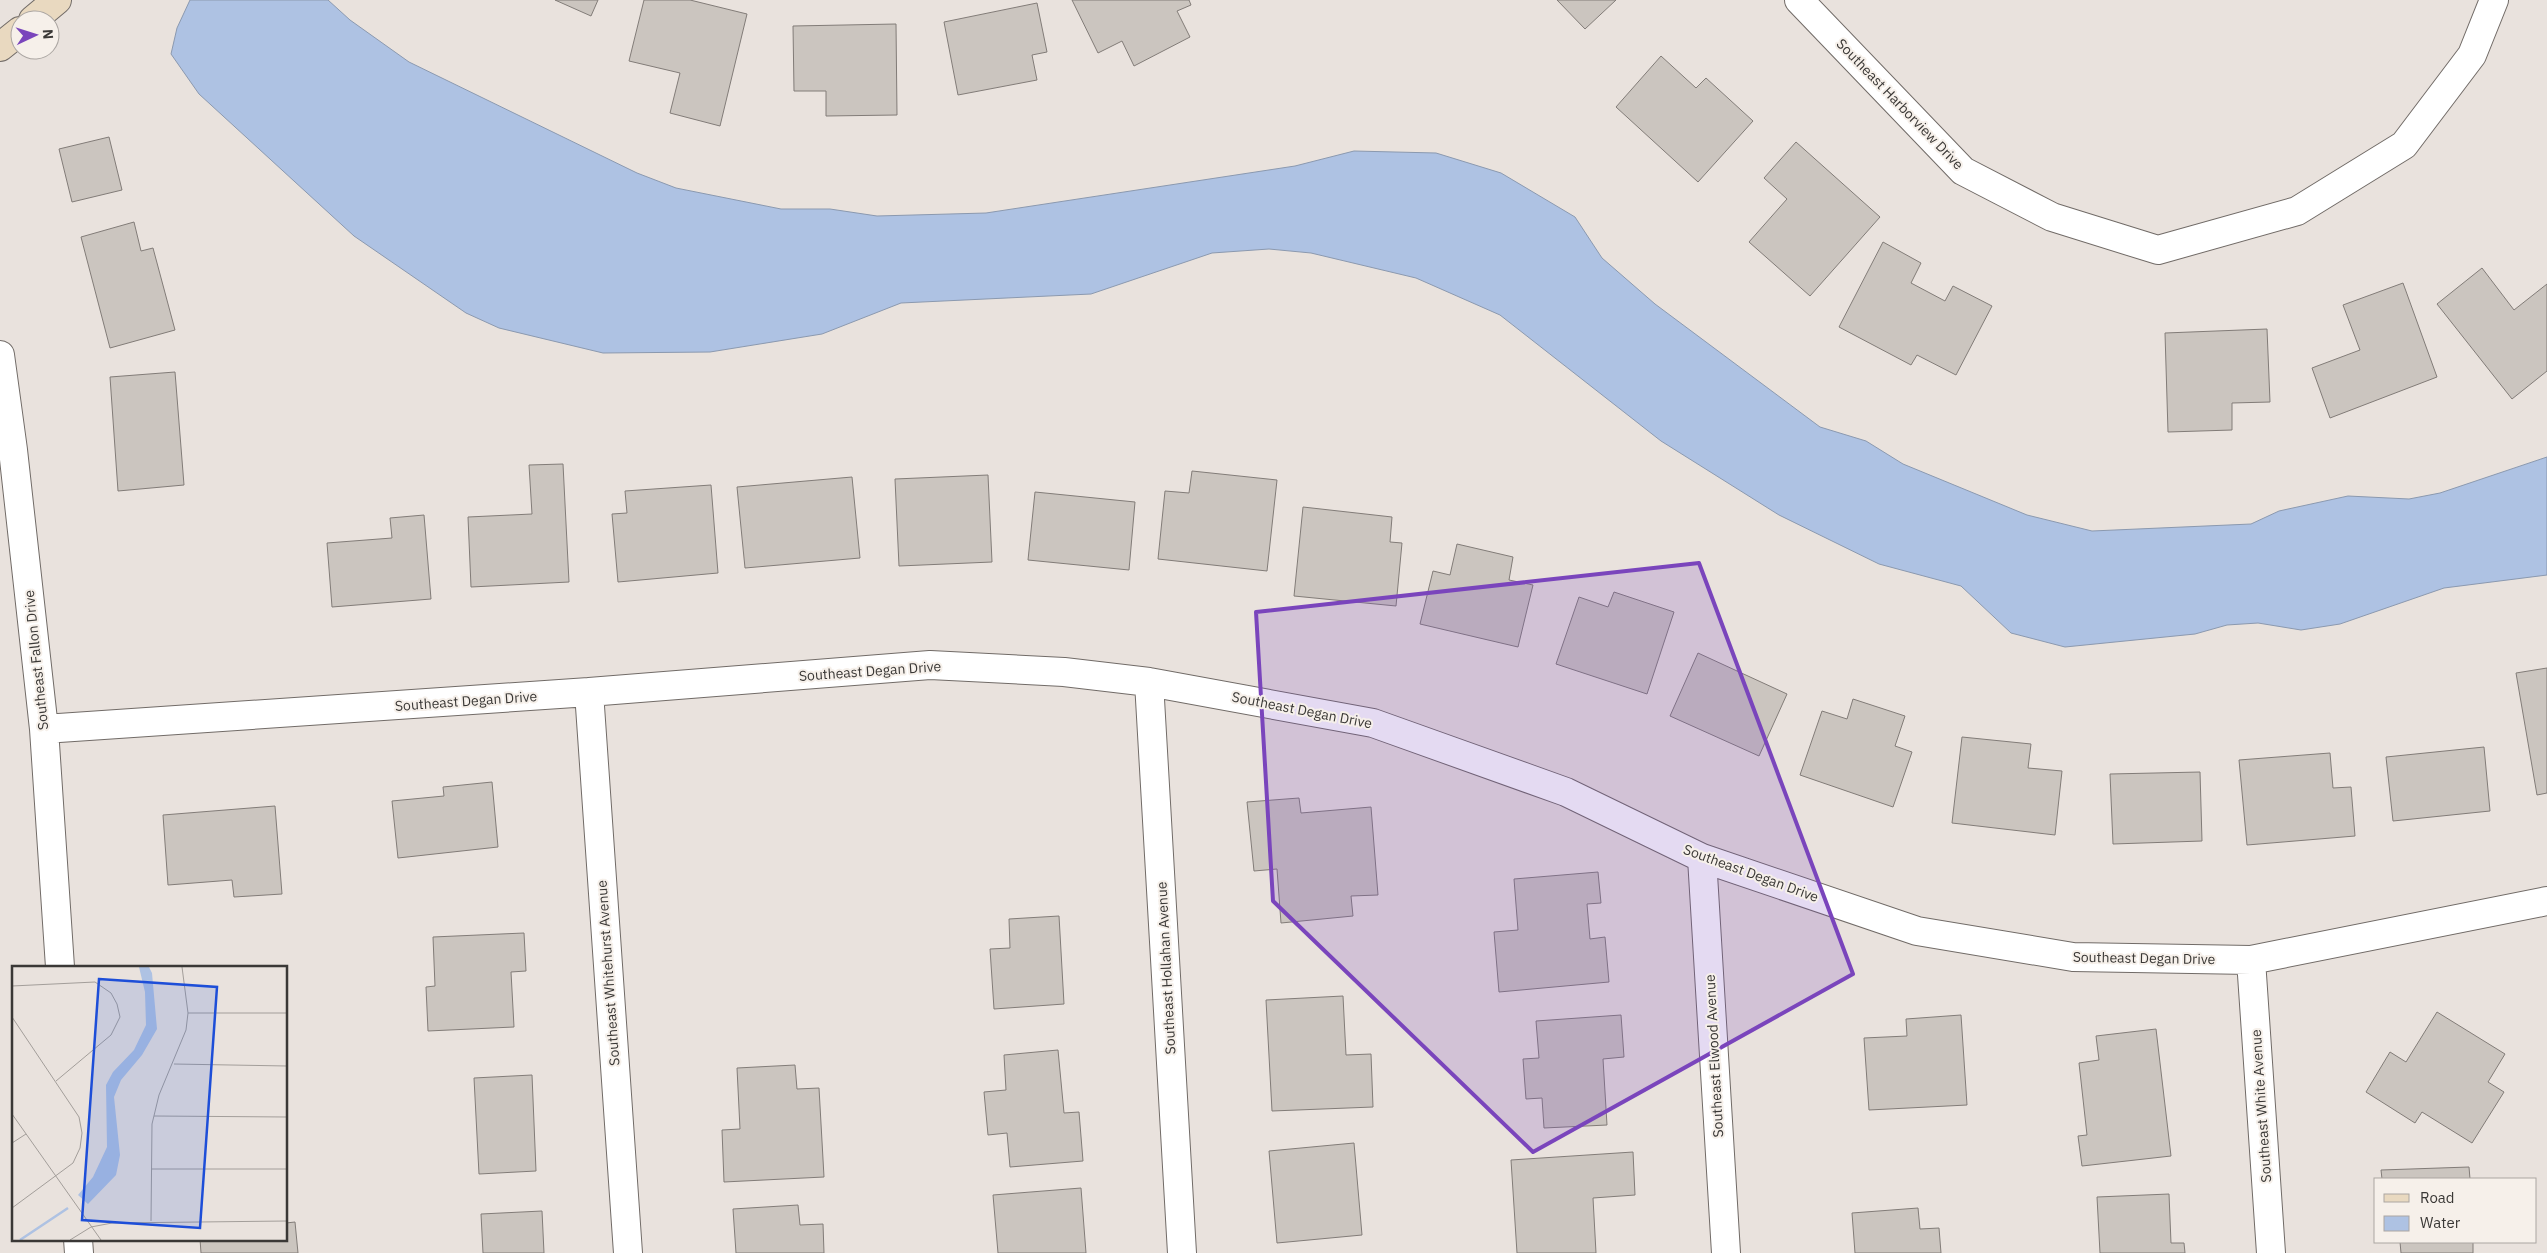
<svg xmlns="http://www.w3.org/2000/svg" width="2547" height="1253" font-family="'IBM Plex Sans',sans-serif">
<style>
.water{fill:#aec2e3;stroke:#8b99af}
.building{fill:#cbc5bf;stroke:#827c78}
.lines{fill:none;stroke-linecap:round;stroke-linejoin:round}
.street-casing{stroke:#716b67;stroke-width:30}
.secondary-casing{stroke:#716b67;stroke-width:30}
.street{stroke:#fff;stroke-width:28}
.secondary{stroke:#e9d9c0;stroke-width:28}
.marked{fill:#7a45bc;fill-opacity:0.2;stroke:#7a45bc;stroke-width:4;stroke-linejoin:round}
.labels{text-anchor:middle;stroke-width:4;stroke-linejoin:round;paint-order:stroke}
.street-label{font-size:14px;fill:#3a3836;stroke:#f6f0ea}
.inset-river{fill:none;stroke:#aec2e3;stroke-width:2.5}
.inset-road{fill:none;stroke:#a39e9a;stroke-width:1}
.view{fill:#1d4ed8;fill-opacity:0.15;stroke:#1d4ed8;stroke-width:2.5}
.inset-edge{fill:none;stroke:#3a3836;stroke-width:2.5}
</style>
<rect width="100%" height="100%" fill="#e9e2dd"/>
<path class="water" d="M190,0H328L350,20L409,62L637,173L676,188L781,209H830L877,216L986,213L1295,166L1354,151L1436,153L1501,173L1575,217L1602,258L1655,304L1820,427L1866,441L1903,464L2027,515L2092,531L2251,524L2279,511L2348,496L2409,499L2440,493L2547,457V575L2444,588L2340,624L2301,630L2258,623L2227,625L2195,634L2065,647L2011,633L1961,586L1879,564L1779,515L1661,441L1500,315L1416,278L1311,253L1269,249L1212,253L1091,294L901,303L822,334L710,352L603,353L499,328L466,313L354,236L199,94L171,54L177,28Z"/>
<path class="building" d="M555,0H598L591,16Z
M644,0H690L747,14L720,126L670,113L680,73L629,61Z
M1072,0H1189L1191,5L1177,11L1190,37L1134,66L1122,41L1098,53Z
M1557,0H1616L1585,29Z
M1037,3L1047,52L1032,55L1037,80L958,95L944,22Z
M896,24L897,115L826,116V91H794L793,26Z
M1661,56L1696,88L1706,78L1753,121L1698,182L1616,107Z
M109,137L122,190L72,202L59,149Z
M1796,142L1880,217L1810,296L1749,242L1787,199L1764,178Z
M134,222L141,251L153,248L175,330L110,348L81,237Z
M1883,242L1921,263L1911,283L1945,301L1953,286L1992,306L1956,375L1917,355L1911,365L1839,327Z
M2482,268L2514,310L2547,284V371L2512,399L2437,304Z
M2403,283L2437,377L2330,418L2312,368L2360,350L2343,305Z
M2267,329L2270,402L2232,403V430L2168,432L2165,333Z
M175,372L184,485L118,491L110,377Z
M563,464L569,582L471,587L468,517L532,514L529,465Z
M1192,471L1277,480L1267,571L1158,559L1165,491L1189,493Z
M988,475L992,562L899,566L895,479Z
M852,477L860,558L745,568L737,487Z
M711,485L718,573L618,582L612,514L627,513L625,491Z
M1035,492L1135,502L1129,570L1028,560Z
M1303,507L1392,517L1390,542L1402,543L1396,606L1294,596Z
M424,515L431,599L332,607L327,543L392,538L390,518Z
M1457,544L1513,557L1509,580L1533,585L1518,647L1420,624L1433,571L1450,575Z
M1614,592L1674,612L1647,694L1556,664L1579,597L1608,607Z
M1698,653L1787,694L1759,756L1670,716Z
M2547,668V793L2537,795L2516,673Z
M1853,699L1905,716L1895,746L1912,752L1893,807L1800,775L1822,711L1847,719Z
M1962,737L2031,744L2028,768L2062,771L2055,835L1952,823Z
M2484,747L2490,811L2393,821L2386,757Z
M2330,753L2333,788L2351,787L2355,836L2247,845L2239,760Z
M2200,772L2202,841L2113,844L2110,774Z
M492,782L498,847L398,858L392,801L444,796L443,787Z
M1299,798L1301,813L1371,807L1378,895L1351,896L1353,916L1281,923L1277,869L1254,871L1247,802Z
M275,806L282,894L234,897L232,880L168,885L163,815Z
M1598,872L1601,903L1587,904L1590,939L1605,937L1609,982L1499,992L1494,932L1518,930L1514,879Z
M1059,916L1064,1004L994,1009L990,949L1010,948L1009,919Z
M524,933L526,971L511,972L514,1027L428,1031L426,987L435,986L433,937Z
M1343,996L1346,1055L1371,1054L1373,1107L1272,1111L1266,1000Z
M2437,1012L2505,1054L2488,1082L2504,1092L2472,1143L2422,1112L2415,1123L2366,1092L2390,1052L2406,1062Z
M1621,1015L1624,1057L1603,1059L1607,1125L1544,1128L1542,1098L1526,1099L1523,1059L1539,1058L1536,1021Z
M1961,1015L1967,1105L1869,1110L1864,1038L1907,1036L1906,1019Z
M2156,1029L2171,1156L2082,1166L2078,1136L2087,1135L2079,1063L2099,1060L2096,1036Z
M1058,1050L1064,1113L1079,1112L1083,1161L1010,1167L1007,1133L988,1135L984,1092L1006,1090L1004,1055Z
M795,1065L797,1089L819,1088L824,1177L724,1182L722,1130L740,1129L737,1068Z
M532,1075L536,1171L479,1174L474,1078Z
M1354,1143L1362,1235L1277,1243L1269,1151Z
M1633,1152L1635,1195L1593,1198L1596,1253H1517L1511,1160Z
M2469,1167L2470,1179H2382L2381,1170Z
M1081,1188L1086,1253H998L993,1195Z
M2169,1194L2171,1243H2184L2185,1253H2100L2097,1197Z
M798,1205L800,1225L823,1224L824,1253H736L733,1209Z
M1918,1208L1920,1229L1939,1228L1941,1253H1855L1852,1213Z
M542,1211L544,1253H483L481,1214Z
M295,1222L298,1253H201L200,1239H286V1223Z
M2400,1242H2473V1253H2401Z"/>
<g class="lines">
<defs>
<path id="street" d="M1799,0L1963,171L2052,217L2158,250L2297,211L2404,145L2472,55L2494,0
M0,355L13,450L44,729L60,967
M1149,682L1182,1253
M589,692L628,1253
M44,729L589,692L930,665L1064,672L1149,682L1373,723L1566,792L1702,858L1917,931L2073,957L2251,960L2547,901
M1702,858L1726,1253
M2251,960L2271,1253
M78,1239L79,1253"/>
<path id="secondary" d="M33,20L57,0
M0,47L20,31"/>
</defs>
<use href="#street" class="street-casing"/>
<use href="#secondary" class="secondary-casing"/>
<use href="#street" class="street"/>
<use href="#secondary" class="secondary"/>
</g>
<path class="marked" d="M1699,563L1853,974L1533,1152L1273,901L1256,612Z"/>
<g class="labels">
<g class="street-label">
<text transform="translate(1900 104) rotate(46)" y="5">Southeast Harborview Drive</text>
<text transform="translate(36 660) rotate(-96)" y="5">Southeast Fallon Drive</text>
<text transform="translate(870 671) rotate(-4)" y="5">Southeast Degan Drive</text>
<text transform="translate(466 701) rotate(-4)" y="5">Southeast Degan Drive</text>
<text transform="translate(1302 710) rotate(11)" y="5">Southeast Degan Drive</text>
<text transform="translate(1751 873) rotate(20)" y="5">Southeast Degan Drive</text>
<text transform="translate(2144 958) rotate(1)" y="5">Southeast Degan Drive</text>
<text transform="translate(1166 968) rotate(-93)" y="5">Southeast Hollahan Avenue</text>
<text transform="translate(608 973) rotate(-94)" y="5">Southeast Whitehurst Avenue</text>
<text transform="translate(1714 1056) rotate(-93)" y="5">Southeast Elwood Avenue</text>
<text transform="translate(2261 1106) rotate(-94)" y="5">Southeast White Avenue</text>
</g>
</g>
<g transform="translate(12 966)">
<rect width="275" height="275" fill="#e9e2dd"/>
<path d="M127,1H137L140,7L145,63L130,89L109,114L102,131L108,189L104,209L76,238L66,229L81,211L95,181L94,119L101,106L122,84L134,59L133,26Z" fill="#aec2e3"/>
<path class="inset-river" d="M8,274L56,242"/>
<path class="inset-road" d="M0,20L83,16L99,27L105,38L108,51L99,69L44,115M176,47H275M0,51L67,151L70,167L68,182L61,197L0,242M162,98L275,100M0,148L89,274M142,150L275,151M0,177L14,168M139,203H275M139,255L140,158L147,129L174,64L176,47L170,1M58,274L79,261L100,257L275,255"/>
<path class="view" d="M87,13L205,21L188,262L70,254Z"/>
<rect width="275" height="275" class="inset-edge"/>
</g>
<rect x="2374" y="1178" width="162" height="65" fill="#f6f0ea" stroke="#aba6a2"/>
<rect x="2384" y="1194" width="25" height="8" fill="#e9d9c0" stroke="#aba6a2"/>
<text x="2420" y="1203" font-size="15" fill="#3a3836">Road</text>
<rect x="2384" y="1216" width="25" height="15" fill="#aec2e3" stroke="#aba6a2"/>
<text x="2420" y="1228" font-size="15" fill="#3a3836">Water</text>
<g transform="translate(35 35) rotate(86)"><circle r="24" fill="#f6f0ea" stroke="#aba6a2"/>
<path d="M0-4L9 19L0 12L-9 19Z" fill="#7a45bc"/>
<text y="-8" font-size="14" font-weight="bold" text-anchor="middle" fill="#3a3836">N</text>
</g>
</svg>
